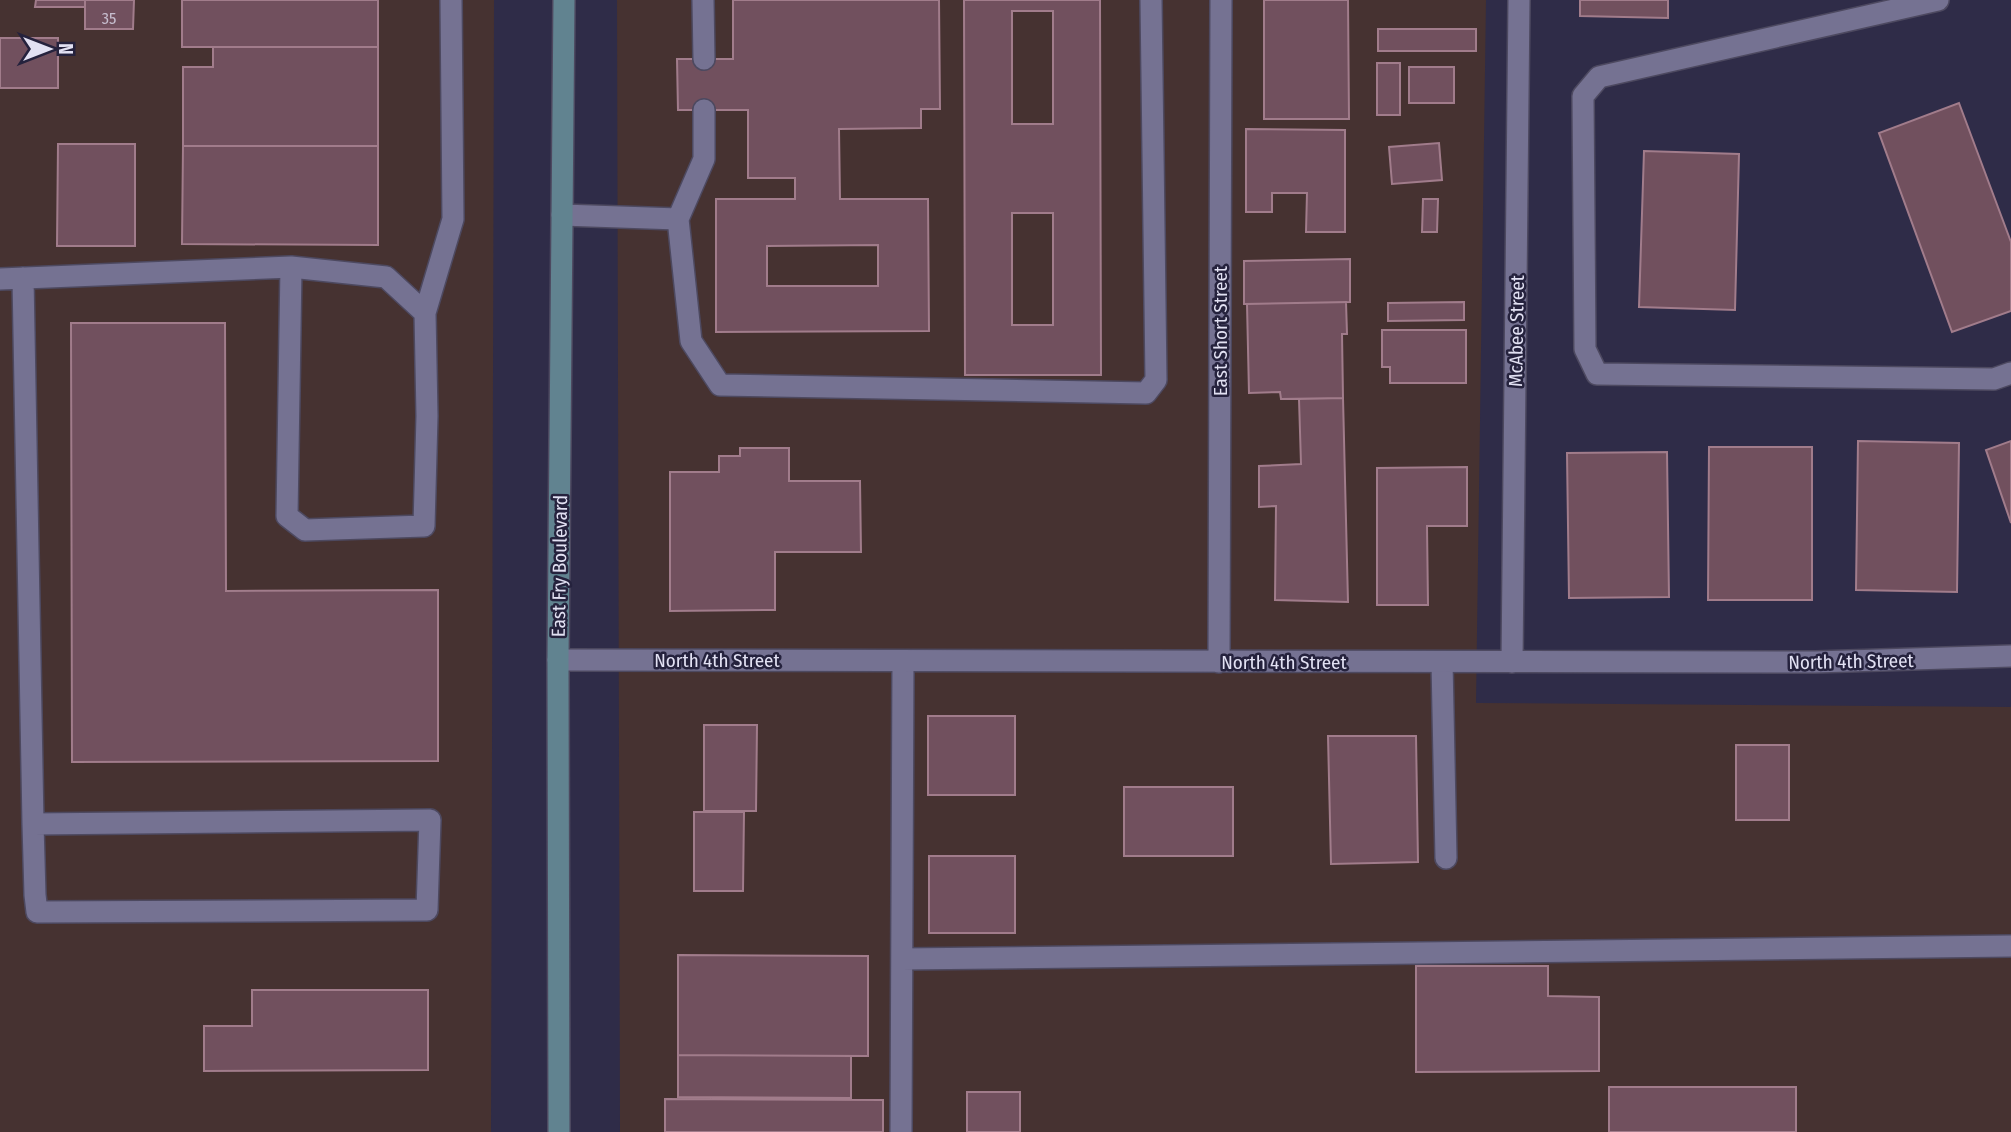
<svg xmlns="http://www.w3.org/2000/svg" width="2011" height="1132" font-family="'Fira Sans Condensed',sans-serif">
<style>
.commercial{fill:#463231}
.building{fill:#71505e;stroke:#a17c8b;stroke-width:2;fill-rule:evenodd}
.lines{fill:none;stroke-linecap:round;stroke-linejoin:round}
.lane-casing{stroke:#4d4960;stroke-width:24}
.street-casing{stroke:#4d4960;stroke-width:24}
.secondary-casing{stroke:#4d4960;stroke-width:24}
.lane{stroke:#757292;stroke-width:21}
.street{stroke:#757292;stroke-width:21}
.secondary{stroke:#618390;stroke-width:21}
.labels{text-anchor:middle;stroke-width:5;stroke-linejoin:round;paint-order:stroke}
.number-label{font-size:16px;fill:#c6bdce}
.street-label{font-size:19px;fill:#e2e1f3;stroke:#25223d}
</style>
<rect width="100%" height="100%" fill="#2f2c48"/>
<path class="commercial" d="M0,0H494L491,1132H0Z
M617,0H1486L1476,703L2011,707V1132H620Z"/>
<path class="building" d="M36,0H85V7H35Z
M85,0H134L133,29H85Z
M182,0H378V47H182Z
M733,0H939L940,109H921V128L839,129L840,199H928L929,331L716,332V199H795V178H748V110H678L677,59H733ZM878,245V286H767V246Z
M964,0H1100L1101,375H965ZM1012,11H1053V124H1012ZM1012,213H1053V325H1012Z
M1264,0H1348L1349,119H1264Z
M1580,0H1668V18L1580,16Z
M1378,29H1476V51H1378Z
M0,38H58V88H0Z
M213,47H378V146H183V67H213Z
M1377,63H1400V115H1377Z
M1409,67H1454V103H1409Z
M1959,103L2011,242V311L1952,332L1879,133Z
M1246,129L1345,130V232H1306L1307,193H1272V212H1246Z
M1439,143L1442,180L1392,184L1389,147Z
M58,144H135V246H57Z
M183,146H378V245L182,244Z
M1644,151L1739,154L1735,310L1639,307Z
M1423,199H1438L1437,232H1422Z
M1350,259V302L1244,304V261Z
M1346,302L1347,334H1342L1343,398L1281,399L1280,392L1249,393L1247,304Z
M1464,302V320L1388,321V303Z
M71,323H225L226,591L438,590V761L72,762Z
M1382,330H1466V383H1390V367H1382Z
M1343,398L1348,602L1275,600L1276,506L1259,507V466L1301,464L1299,399Z
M1858,441L1959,443L1957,592L1856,590Z
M2011,441V523L1986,450Z
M1709,447H1812V600H1708Z
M740,448H789V481H860L861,552H775V610L670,611V472H719V456H740Z
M1667,452L1669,597L1569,598L1567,453Z
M1467,467V526H1427L1428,605H1377V468Z
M928,716H1015V795H928Z
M704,725H757L756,811H704Z
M1328,736H1416L1418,862L1331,864Z
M1736,745H1789V820H1736Z
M1124,787H1233V856H1124Z
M694,812H744L743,891H694Z
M929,856H1015V933H929Z
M678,955L868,956V1056L678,1055Z
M1416,966H1548V996L1599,997V1071L1416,1072Z
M252,990H428V1070L204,1071V1026H252Z
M678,1055L851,1056V1098L678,1097Z
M1609,1087H1796V1132H1609Z
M967,1092H1020V1132H967Z
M665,1099L883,1100V1132H665Z"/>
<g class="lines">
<defs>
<path id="lane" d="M703,0L704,59
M1938,0L1599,77L1583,96L1585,349L1597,374L1994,379L2011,373
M562,215L678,219L691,341L720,385L1146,393L1156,380L1151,0
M678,219L704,159V110
M291,267L287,516L305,530L424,526L427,416L425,313L453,219L451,0
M23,278L33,824L35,895L37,912L427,910L430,820L33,824
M0,279L291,267L386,277L425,313
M1442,662L1446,858
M902,959L2011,946
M901,1132L903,661"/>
<path id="street" d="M558,660L1815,662L2011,656
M1219,662L1221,0
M1512,662L1519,0"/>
<path id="secondary" d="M559,1132L558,660L564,0"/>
</defs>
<use href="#lane" class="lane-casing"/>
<use href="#street" class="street-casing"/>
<use href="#secondary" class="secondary-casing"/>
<use href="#lane" class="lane"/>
<use href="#street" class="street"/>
<use href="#secondary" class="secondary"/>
</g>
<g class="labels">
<g class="number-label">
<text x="109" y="24">35</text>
</g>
<g class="street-label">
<text transform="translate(1220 331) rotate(-90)" y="7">East Short Street</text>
<text transform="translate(1516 331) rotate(-89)" y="7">McAbee Street</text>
<text transform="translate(559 566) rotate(-89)" y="7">East Fry Boulevard</text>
<text x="717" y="667">North 4th Street</text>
<text transform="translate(1851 661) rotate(-1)" y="7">North 4th Street</text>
<text x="1284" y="669">North 4th Street</text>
</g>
</g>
<g transform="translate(49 49) rotate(90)" stroke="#25223d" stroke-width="5" paint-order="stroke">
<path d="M0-5L12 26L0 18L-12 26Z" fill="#e2e1f3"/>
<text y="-10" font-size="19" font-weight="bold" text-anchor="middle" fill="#e2e1f3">N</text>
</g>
</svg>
